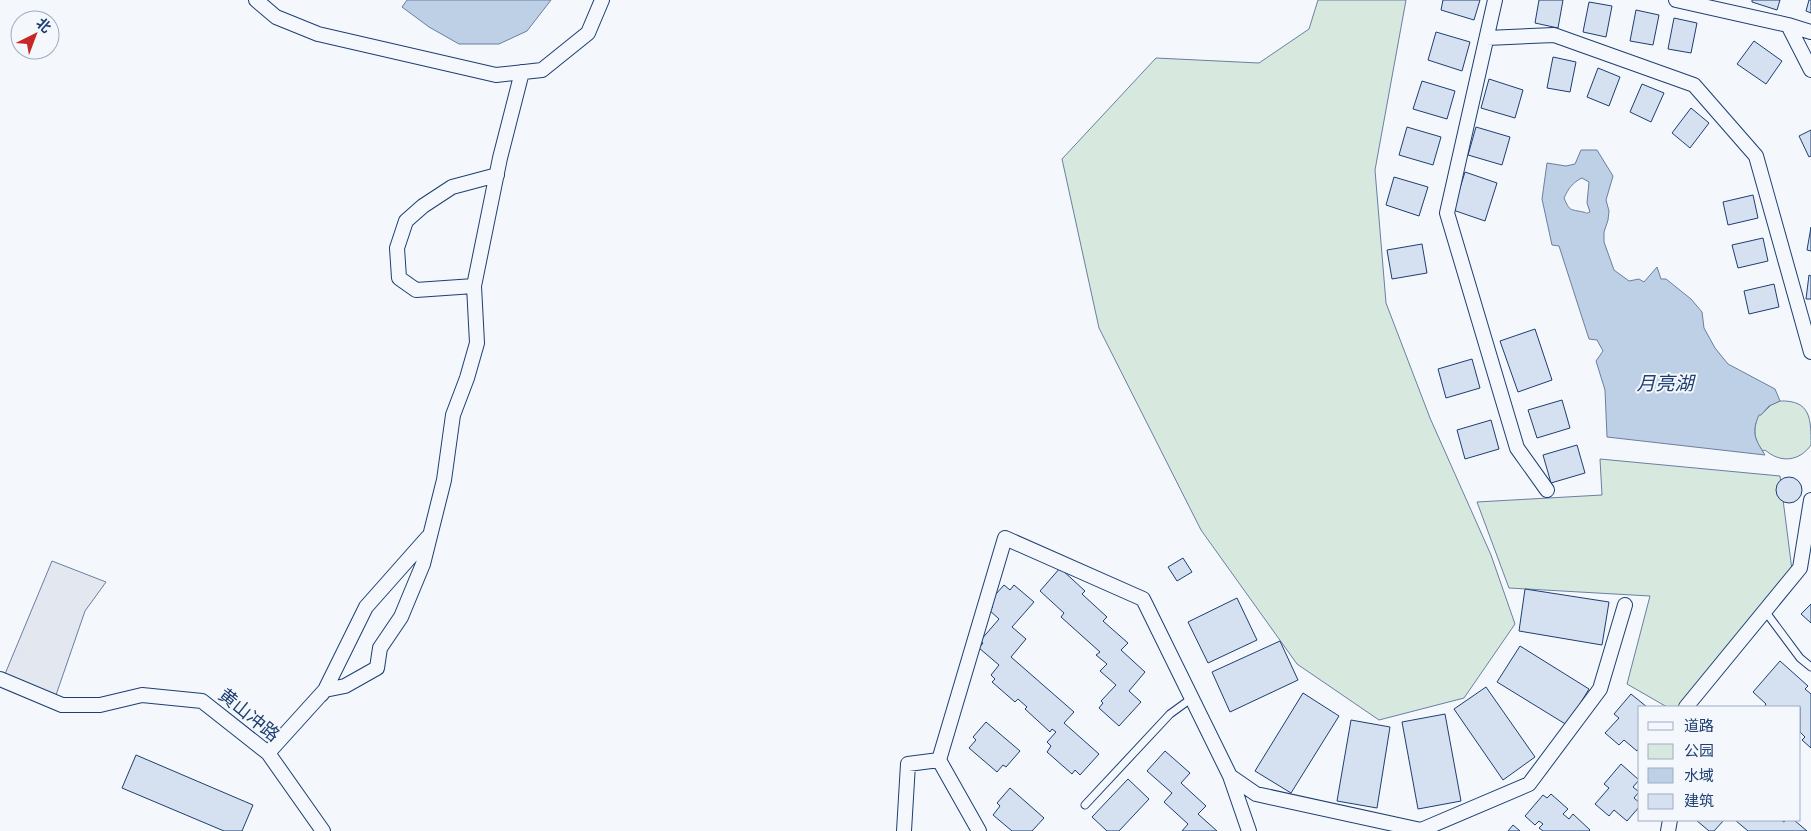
<svg xmlns="http://www.w3.org/2000/svg" width="1811" height="831" font-family="Manrope,'Noto Sans SC',sans-serif">
<style>
.green{fill:#d7e8df;stroke:#687fa3}
.parking{fill:#e3e8f0;stroke:#687fa3}
.water{fill:#bed0e5;stroke:#687fa3;fill-rule:evenodd}
.building{fill:#d5e0f0;stroke:#1d3f73}
.lines{fill:none;stroke-linecap:round;stroke-linejoin:round}
.lane-casing{stroke:#1d3f73;stroke-width:9}
.street-casing{stroke:#1d3f73;stroke-width:16}
.lane{stroke:#f4f7fb;stroke-width:7}
.street{stroke:#f4f7fb;stroke-width:14}
.labels{text-anchor:middle;stroke-width:4;stroke-linejoin:round;paint-order:stroke}
.street-label{font-size:18px;fill:#1d3f73;stroke:#f4f7fb}
.water-label{font-size:19px;font-style:italic;fill:#1d3f73;stroke:#f4f7fb}
</style>
<rect width="100%" height="100%" fill="#f4f7fb"/>
<path class="green" d="M1318,0H1406L1375,170L1386,303L1430,418L1491,555L1515,624L1464,698L1379,720L1297,664L1201,530L1099,328L1062,159L1156,58L1259,63L1309,29Z
M1780,401C1811,400 1811,419 1811,445C1799,462 1780,463 1765,450L1763,451C1753,439 1753,428 1759,414L1761,415L1771,405Z
M1600,459L1780,476L1792,570L1681,707H1667L1627,684L1650,596L1509,588L1477,502L1602,495Z"/>
<path class="parking" d="M52,561L106,582L85,611L56,695L5,674Z"/>
<path class="water" d="M407,0H551L527,31L499,44H459L429,27L402,7Z
M1581,150H1597L1613,176L1606,200L1609,211L1608,220L1604,232V242L1614,270L1629,281L1639,279L1644,282L1657,267L1661,279H1666L1691,299L1702,312L1704,328L1715,348L1728,364L1775,389L1780,401L1769,406L1761,415H1759C1751,433 1755,439 1765,455L1607,437L1605,390L1596,361L1603,351L1597,340L1589,339L1559,246L1552,245L1542,199L1547,163L1566,166L1575,164ZM1582,178L1589,182L1587,203L1590,212C1584,214 1589,213 1583,212C1570,209 1570,212 1564,198C1568,189 1573,182 1582,178Z"/>
<path class="building" d="M1443,0H1480L1474,20L1441,10Z
M1539,0H1563L1558,28L1535,23Z
M1752,0H1780L1777,10L1752,2Z
M1809,0H1811V13L1806,11Z
M1589,2L1612,6L1606,37L1583,32Z
M1636,10L1659,15L1653,45L1630,41Z
M1674,18L1697,23L1691,53L1668,49Z
M1436,32L1470,42L1462,71L1428,60Z
M1754,41L1782,61L1766,84L1737,64Z
M1553,57L1576,62L1570,92L1547,88Z
M1598,68L1620,77L1609,106L1587,97Z
M1489,79L1523,90L1515,118L1481,108Z
M1422,81L1455,91L1447,119L1413,109Z
M1642,84L1664,93L1651,122L1630,112Z
M1691,108L1709,123L1690,148L1672,133Z
M1407,127L1441,137L1433,165L1399,155Z
M1476,127L1510,137L1502,165L1468,155Z
M1811,130V156L1809,157L1799,136Z
M1465,172L1497,183L1485,221L1453,210Z
M1394,177L1428,187L1419,216L1386,205Z
M1753,195L1758,218L1728,225L1723,202Z
M1811,227V251L1807,250Z
M1763,238L1768,261L1738,268L1732,245Z
M1422,244L1427,273L1392,279L1387,250Z
M1809,275L1811,276V299H1806Z
M1774,284L1779,307L1749,314L1744,291Z
M1535,329L1552,380L1518,392L1500,341Z
M1472,359L1480,388L1446,398L1438,369Z
M1562,400L1570,428L1537,438L1528,410Z
M1491,420L1499,449L1465,459L1457,430Z
M1577,445L1585,473L1551,483L1543,455Z
M1776 490a13 13 0 1 1 26 0a13 13 0 1 1-26 0Z
M1183,558L1192,572L1177,581L1168,567Z
M1060,568L1085,591L1082,594L1107,617L1103,621L1128,643L1121,650L1145,672L1129,691L1141,702L1119,726L1099,708L1103,703L1101,701L1116,685L1100,671L1107,664L1096,655L1100,652L1061,617L1064,613L1040,591Z
M1004,585L1010,590L1014,585L1034,602L1012,627L1026,639L1011,657L1074,712L1064,723L1099,754L1080,775L1075,770L1072,774L1047,752L1051,746L1047,742L1056,732L1052,729L1050,732L1025,709L1027,707L1018,699L1015,702L992,682L995,679L991,675L999,665L979,648L983,643L980,641L999,619L989,610L993,607L988,603Z
M1525,589L1609,602L1602,645L1519,631Z
M1237,598L1257,640L1208,663L1188,622Z
M1811,604V623L1801,614Z
M1280,641L1298,680L1230,712L1212,672Z
M1520,646L1589,689L1567,725L1497,682Z
M1780,661L1808,686L1805,689L1811,694V748L1802,740L1805,737L1800,732V707H1764L1766,704L1753,692Z
M1486,687L1535,757L1503,780L1454,709Z
M1303,693L1339,716L1291,793L1255,771Z
M1631,694L1647,707H1640V747L1637,751L1624,740L1619,745L1605,733L1619,718L1614,714Z
M1445,714L1461,801L1418,809L1402,722Z
M1351,720L1390,727L1377,808L1337,801Z
M986,722L1020,751L1006,767L1003,765L997,772L969,748L976,740L973,737Z
M1165,751L1190,773L1181,783L1206,806L1198,814L1217,831H1182L1188,824L1164,802L1172,793L1147,771Z
M136,755L253,805L242,831H224L122,788Z
M1621,764L1639,780L1633,787L1639,792L1634,798L1640,803V806L1627,821L1614,810L1609,816L1595,804L1609,788L1604,784Z
M1128,779L1149,799L1119,831H1107L1092,817Z
M1010,788L1044,818L1032,831H1012L993,815L1000,806L997,803Z
M1551,794L1568,809L1563,814L1569,819L1573,814L1590,830L1589,831H1543L1539,828L1543,824L1539,821L1535,825L1525,816L1543,795L1547,798Z
M1696,820H1724L1714,831H1709Z
M1735,820H1781L1784,822L1786,820H1794L1807,831H1748Z
M1513,825L1520,831H1508Z"/>
<g class="lines">
<defs>
<path id="lane" d="M1765,611L1800,658L1811,667
M1085,805L1170,714L1192,698"/>
<path id="street" d="M256,0L276,17L318,34L496,75L542,70L588,33L602,0
M1495,0L1447,213L1517,448L1547,490
M1676,0L1788,25L1811,70
M1788,25L1811,32
M1487,38L1554,35L1694,85L1756,156L1811,352
M474,286L416,290L399,278L397,248L406,221L423,206L452,187L497,175
M0,679L62,705H100L142,695L202,701L268,753L323,831
M321,695L325,690L366,607L428,537
M1686,707L1800,568L1811,500
M268,753L325,690L345,686L377,668L380,648L401,617L423,564L444,480L453,415L467,378L477,343L474,286L500,158L522,72
M1230,776L1249,831
M904,831L908,764L939,760
M979,831L939,760L1005,538L1143,599L1230,776L1256,794L1421,830L1529,784L1600,689L1625,605
M1668,831L1670,820"/>
</defs>
<use href="#lane" class="lane-casing"/>
<use href="#street" class="street-casing"/>
<use href="#lane" class="lane"/>
<use href="#street" class="street"/>
</g>
<g class="labels">
<g class="street-label">
<text transform="translate(249 715) rotate(39)" y="6">黄山冲路</text>
</g>
<g class="water-label">
<text x="1665" y="390">月亮湖</text>
</g>
</g>
<rect x="1638" y="706" width="162" height="115" fill="#f4f7fb" stroke="#9eadc5"/>
<rect x="1648" y="722" width="25" height="8" fill="#f4f7fb" stroke="#9eadc5"/>
<text x="1684" y="731" font-size="15" fill="#1d3f73">道路</text>
<rect x="1648" y="744" width="25" height="15" fill="#d7e8df" stroke="#9eadc5"/>
<text x="1684" y="756" font-size="15" fill="#1d3f73">公园</text>
<rect x="1648" y="768" width="25" height="15" fill="#bed0e5" stroke="#9eadc5"/>
<text x="1684" y="781" font-size="15" fill="#1d3f73">水域</text>
<rect x="1648" y="794" width="25" height="15" fill="#d5e0f0" stroke="#9eadc5"/>
<text x="1684" y="806" font-size="15" fill="#1d3f73">建筑</text>
<g transform="translate(35 35) rotate(42)"><circle r="24" fill="#f4f7fb" stroke="#9eadc5"/>
<path d="M0-4L9 19L0 12L-9 19Z" fill="#c62828"/>
<text y="-8" font-size="14" font-weight="bold" text-anchor="middle" fill="#1d3f73">北</text>
</g>
</svg>
